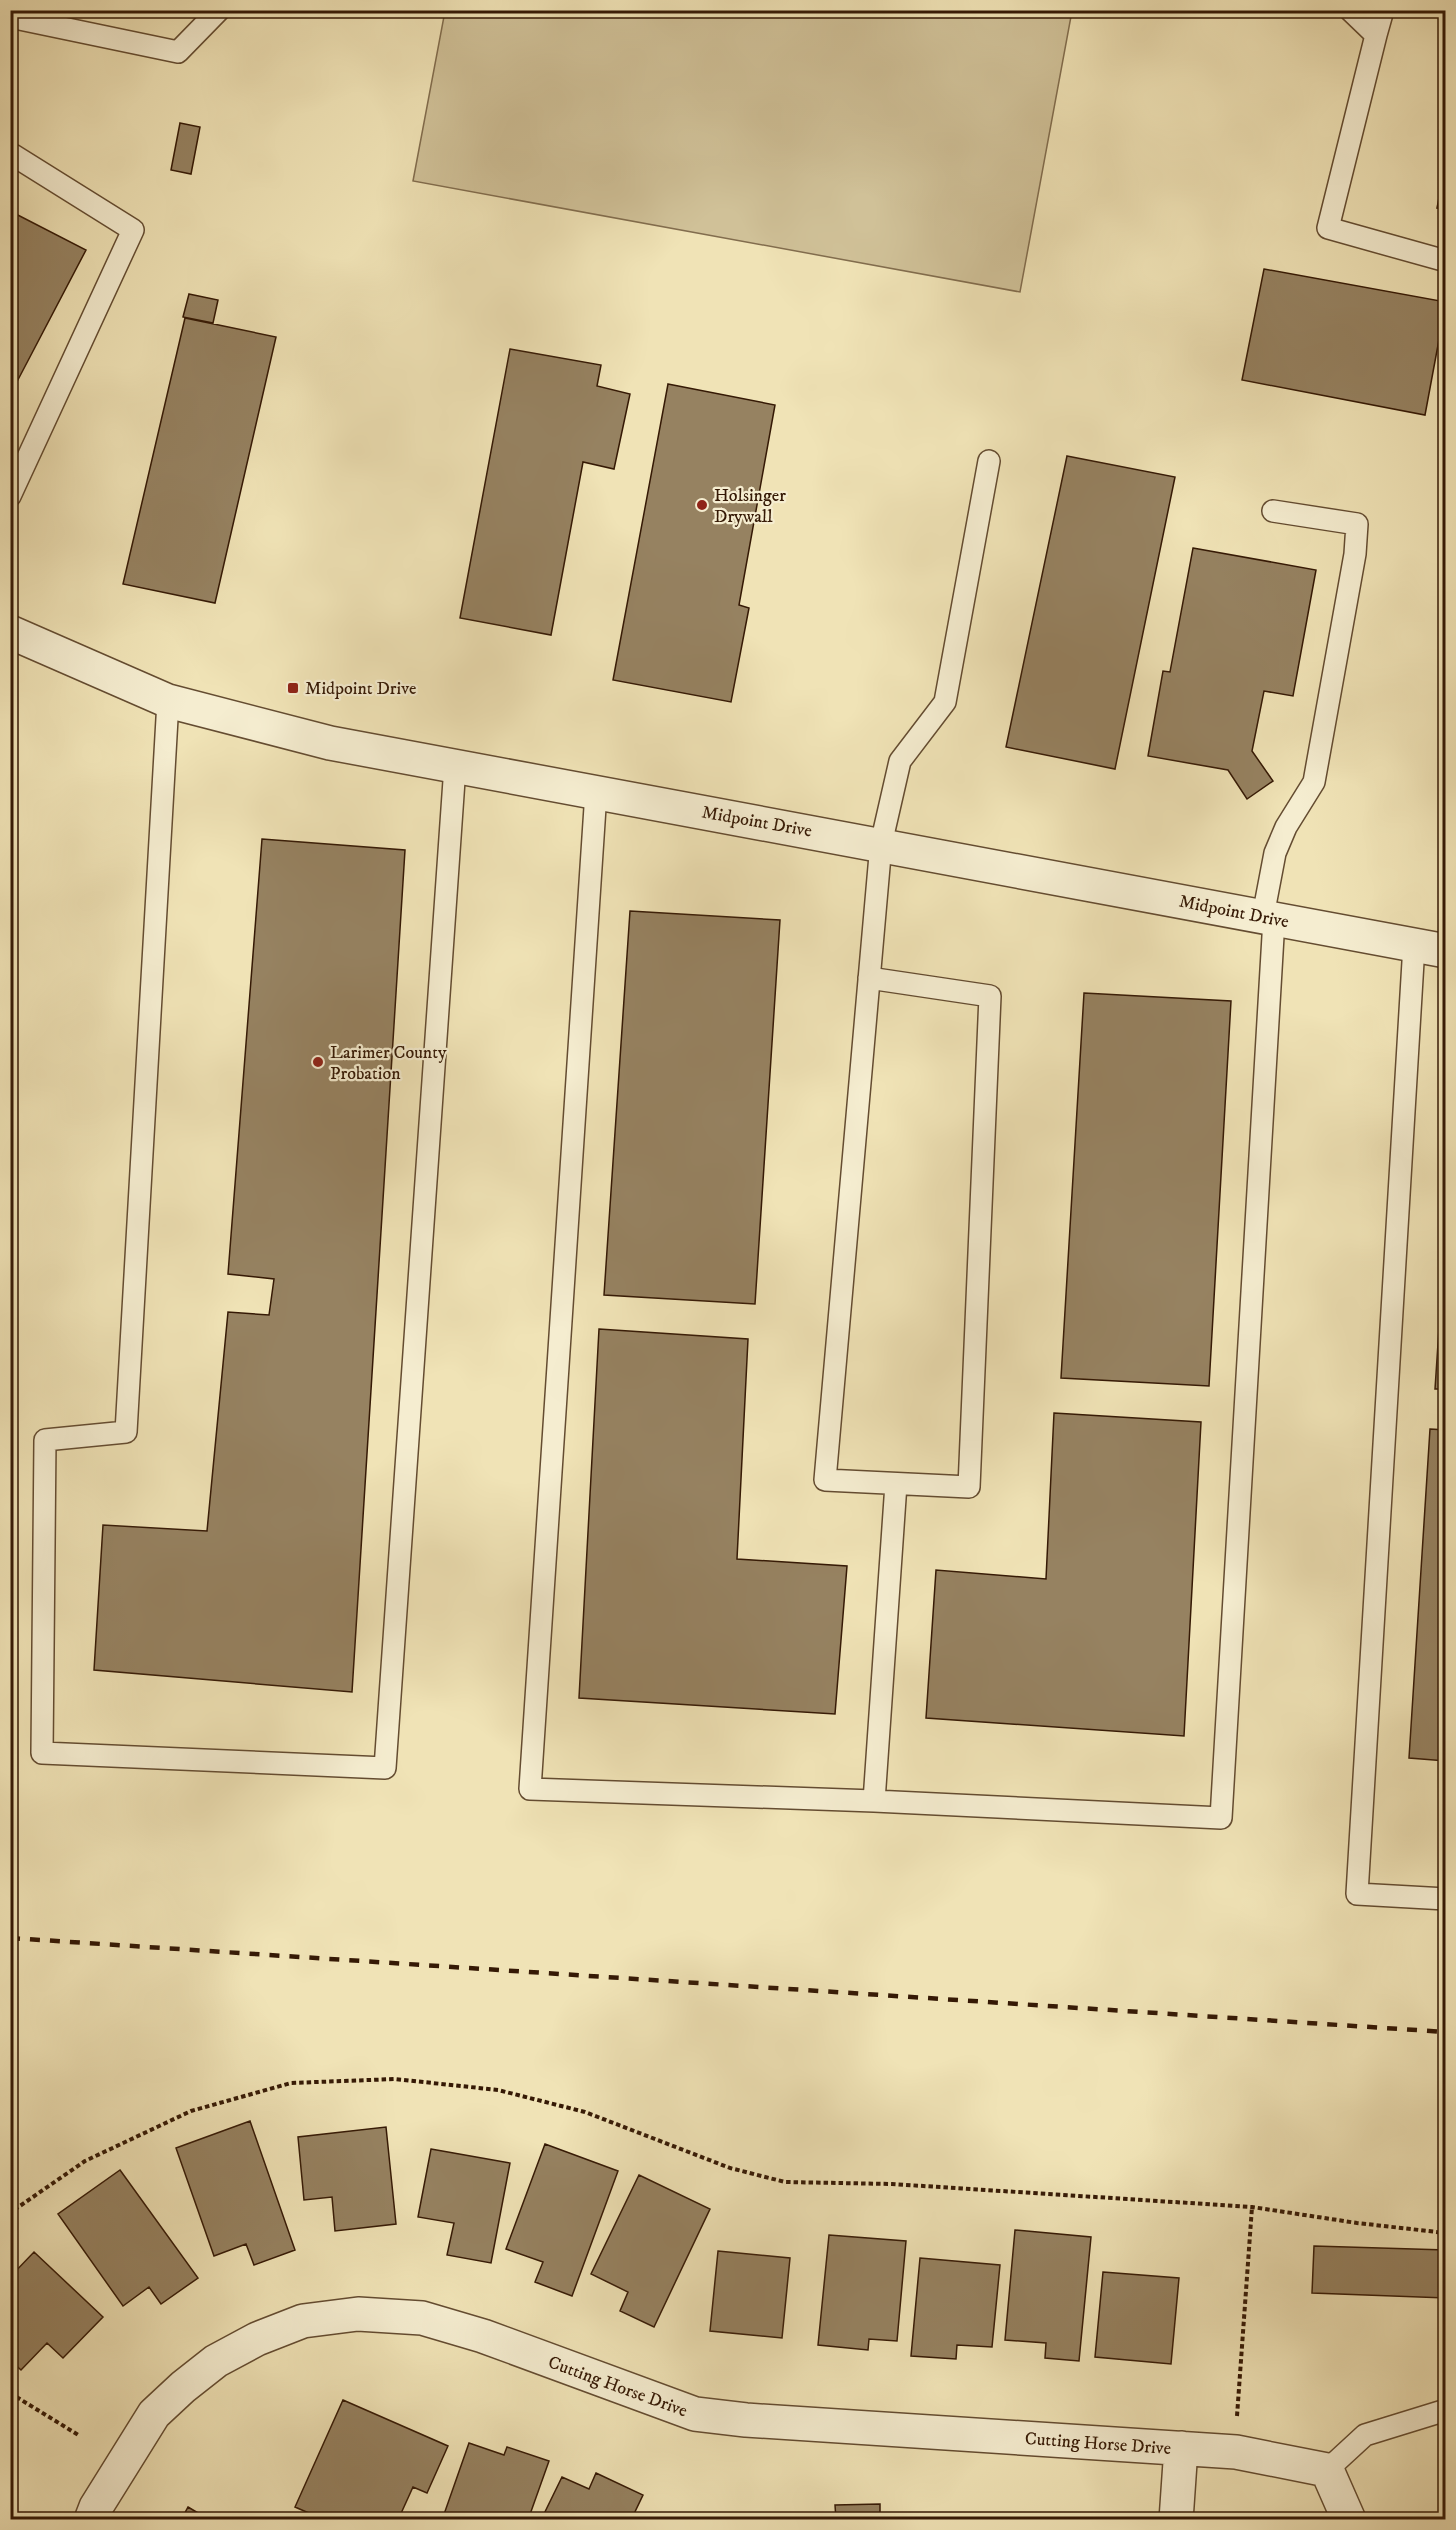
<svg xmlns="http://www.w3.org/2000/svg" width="1456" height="2530" font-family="'IM FELL DW Pica',serif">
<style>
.green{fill:#d0c198;stroke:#826d4e;stroke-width:1.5}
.building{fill:#968261;stroke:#351905;stroke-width:1.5}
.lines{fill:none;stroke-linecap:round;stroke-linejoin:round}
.lane-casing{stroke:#644c31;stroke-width:24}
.street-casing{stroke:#644c31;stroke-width:36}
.path{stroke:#351905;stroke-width:4;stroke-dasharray:4.5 3;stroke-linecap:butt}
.lane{stroke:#f5edd0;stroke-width:21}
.street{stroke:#f5edd0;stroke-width:33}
.rail{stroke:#351905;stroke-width:4.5;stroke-dasharray:10 10;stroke-linecap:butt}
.poi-dot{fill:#8f2418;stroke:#f5edd0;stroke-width:2}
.labels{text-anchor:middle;stroke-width:4.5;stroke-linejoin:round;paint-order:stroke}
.poi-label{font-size:18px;fill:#351905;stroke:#f5edd0;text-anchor:start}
.street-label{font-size:18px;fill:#351905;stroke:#f5edd0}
</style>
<rect width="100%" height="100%" fill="#f0e3b6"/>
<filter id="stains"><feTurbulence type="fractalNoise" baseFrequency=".00333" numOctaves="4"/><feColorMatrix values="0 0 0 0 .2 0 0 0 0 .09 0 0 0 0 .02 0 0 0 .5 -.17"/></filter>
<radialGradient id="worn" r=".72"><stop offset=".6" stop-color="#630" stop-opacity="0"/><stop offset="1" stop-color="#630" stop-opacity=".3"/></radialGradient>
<path class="green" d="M445,11H1072L1020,292L413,181Z"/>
<path class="building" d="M180,123L200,127L191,174L171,170Z
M1446,161V209L1437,208Z
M10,211L86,250L10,395Z
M1264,269L1446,302L1425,415L1242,380Z
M189,294L218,300L213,323L183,317Z
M185,318L276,337L215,603L123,584Z
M510,349L601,365L597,386L630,394L614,469L583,462L551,635L460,618Z
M668,384L775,405L739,605L749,608L731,702L613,680Z
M1067,456L1175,477L1115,769L1006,747Z
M1193,548L1316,570L1293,696L1264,691L1252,751L1273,781L1247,799L1228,770L1148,756L1163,671L1170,672Z
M262,839L405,850L352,1692L94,1670L103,1525L207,1531L228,1312L269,1315L274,1279L228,1274Z
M630,911L780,920L755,1304L604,1295Z
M1084,993L1231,1001L1209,1386L1061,1378Z
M1446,1222V1389H1435Z
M599,1329L748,1339L737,1559L847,1566L835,1714L579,1698Z
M1054,1413L1201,1422L1184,1736L926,1718L936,1570L1046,1579Z
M1430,1429L1446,1430V1761L1409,1758Z
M250,2121L295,2250L254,2265L246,2244L214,2256L176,2148Z
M386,2127L396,2224L335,2231L332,2197L304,2200L298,2137Z
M545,2144L618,2171L572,2296L535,2282L543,2262L506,2249Z
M431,2149L510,2163L491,2263L447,2255L454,2223L418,2217Z
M120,2170L198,2278L161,2304L149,2287L123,2306L58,2214Z
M639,2175L710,2209L654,2327L620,2311L628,2292L591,2274Z
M1015,2230L1091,2237L1079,2361L1045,2358L1046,2343L1005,2340Z
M829,2235L906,2241L897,2341L869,2339L868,2350L818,2345Z
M1314,2246L1446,2250V2298L1312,2293Z
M718,2251L790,2258L782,2338L710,2331Z
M34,2252L103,2317L63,2358L47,2343L21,2370L10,2360V2277Z
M920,2258L1000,2265L992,2347L957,2345L956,2359L911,2356Z
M1103,2272L1179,2278L1171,2364L1095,2357Z
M343,2400L448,2446L427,2493L413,2487L398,2520H325L295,2507Z
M469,2443L504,2455L507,2447L549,2461L528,2520H442Z
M596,2473L643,2495L631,2520H541L562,2477L589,2489Z
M880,2504V2520H836L835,2505Z
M188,2507L210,2520H181Z"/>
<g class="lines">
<defs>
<path id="lane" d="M1350,10L1376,35L1328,228L1446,261
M10,17L178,52L219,10
M1376,35L1383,10
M10,156L13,155L133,230L10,496
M168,701L126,1432L45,1440L42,1753L385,1768L455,766
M596,792L530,1789L874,1801L1221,1818L1274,919
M1263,916L1275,853L1286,827L1314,782L1355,554L1357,524L1273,511
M1414,945L1357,1894L1446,1899
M869,978L990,996L969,1487L825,1480L881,844L900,761L945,702L989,461
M874,1801L896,1484
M1327,2470L1365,2435L1446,2410"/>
<path id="street" d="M10,632L168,701L330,743L1446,951
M91,2520L96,2507L154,2414L183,2387L216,2361L257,2339L303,2321L358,2314L422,2318L483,2336L695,2414L746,2420L1236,2452L1327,2470L1349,2520
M1176,2520L1181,2448"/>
</defs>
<use href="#lane" class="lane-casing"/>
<use href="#street" class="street-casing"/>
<path class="path" d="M10,2216L17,2208L85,2161L191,2111L291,2083L395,2079L498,2090L585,2112L730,2168L785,2182L892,2184L1252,2207L1357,2223L1446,2233
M10,2393L80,2436
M1237,2416L1252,2207"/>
<use href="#lane" class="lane"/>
<use href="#street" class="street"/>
<path class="rail" d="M10,1938L1446,2032"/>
</g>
<g class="poi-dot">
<circle cx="702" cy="505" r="6"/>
<rect x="287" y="682" width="12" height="12" rx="3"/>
<circle cx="318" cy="1062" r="6"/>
</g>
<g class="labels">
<g class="poi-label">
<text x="714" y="501">Holsinger<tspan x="714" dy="21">Drywall</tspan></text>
<text x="305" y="694">Midpoint Drive</text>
<text x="330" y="1058">Larimer County<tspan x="330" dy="21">Probation</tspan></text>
</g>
<g class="street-label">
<text transform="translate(757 821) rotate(10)" y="6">Midpoint Drive</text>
<text transform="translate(1234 911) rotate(11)" y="6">Midpoint Drive</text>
<text transform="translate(618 2386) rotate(20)" y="6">Cutting Horse Drive</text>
<text transform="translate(1098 2443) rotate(4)" y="6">Cutting Horse Drive</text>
</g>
</g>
<rect width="1456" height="2530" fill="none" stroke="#f0e3b6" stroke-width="36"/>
<rect x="12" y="12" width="1432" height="2506" fill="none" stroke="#351905" stroke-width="3"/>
<rect x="18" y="18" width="1420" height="2494" fill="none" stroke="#351905" stroke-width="1.5"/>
<rect width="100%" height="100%" filter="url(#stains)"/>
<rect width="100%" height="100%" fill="url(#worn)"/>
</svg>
